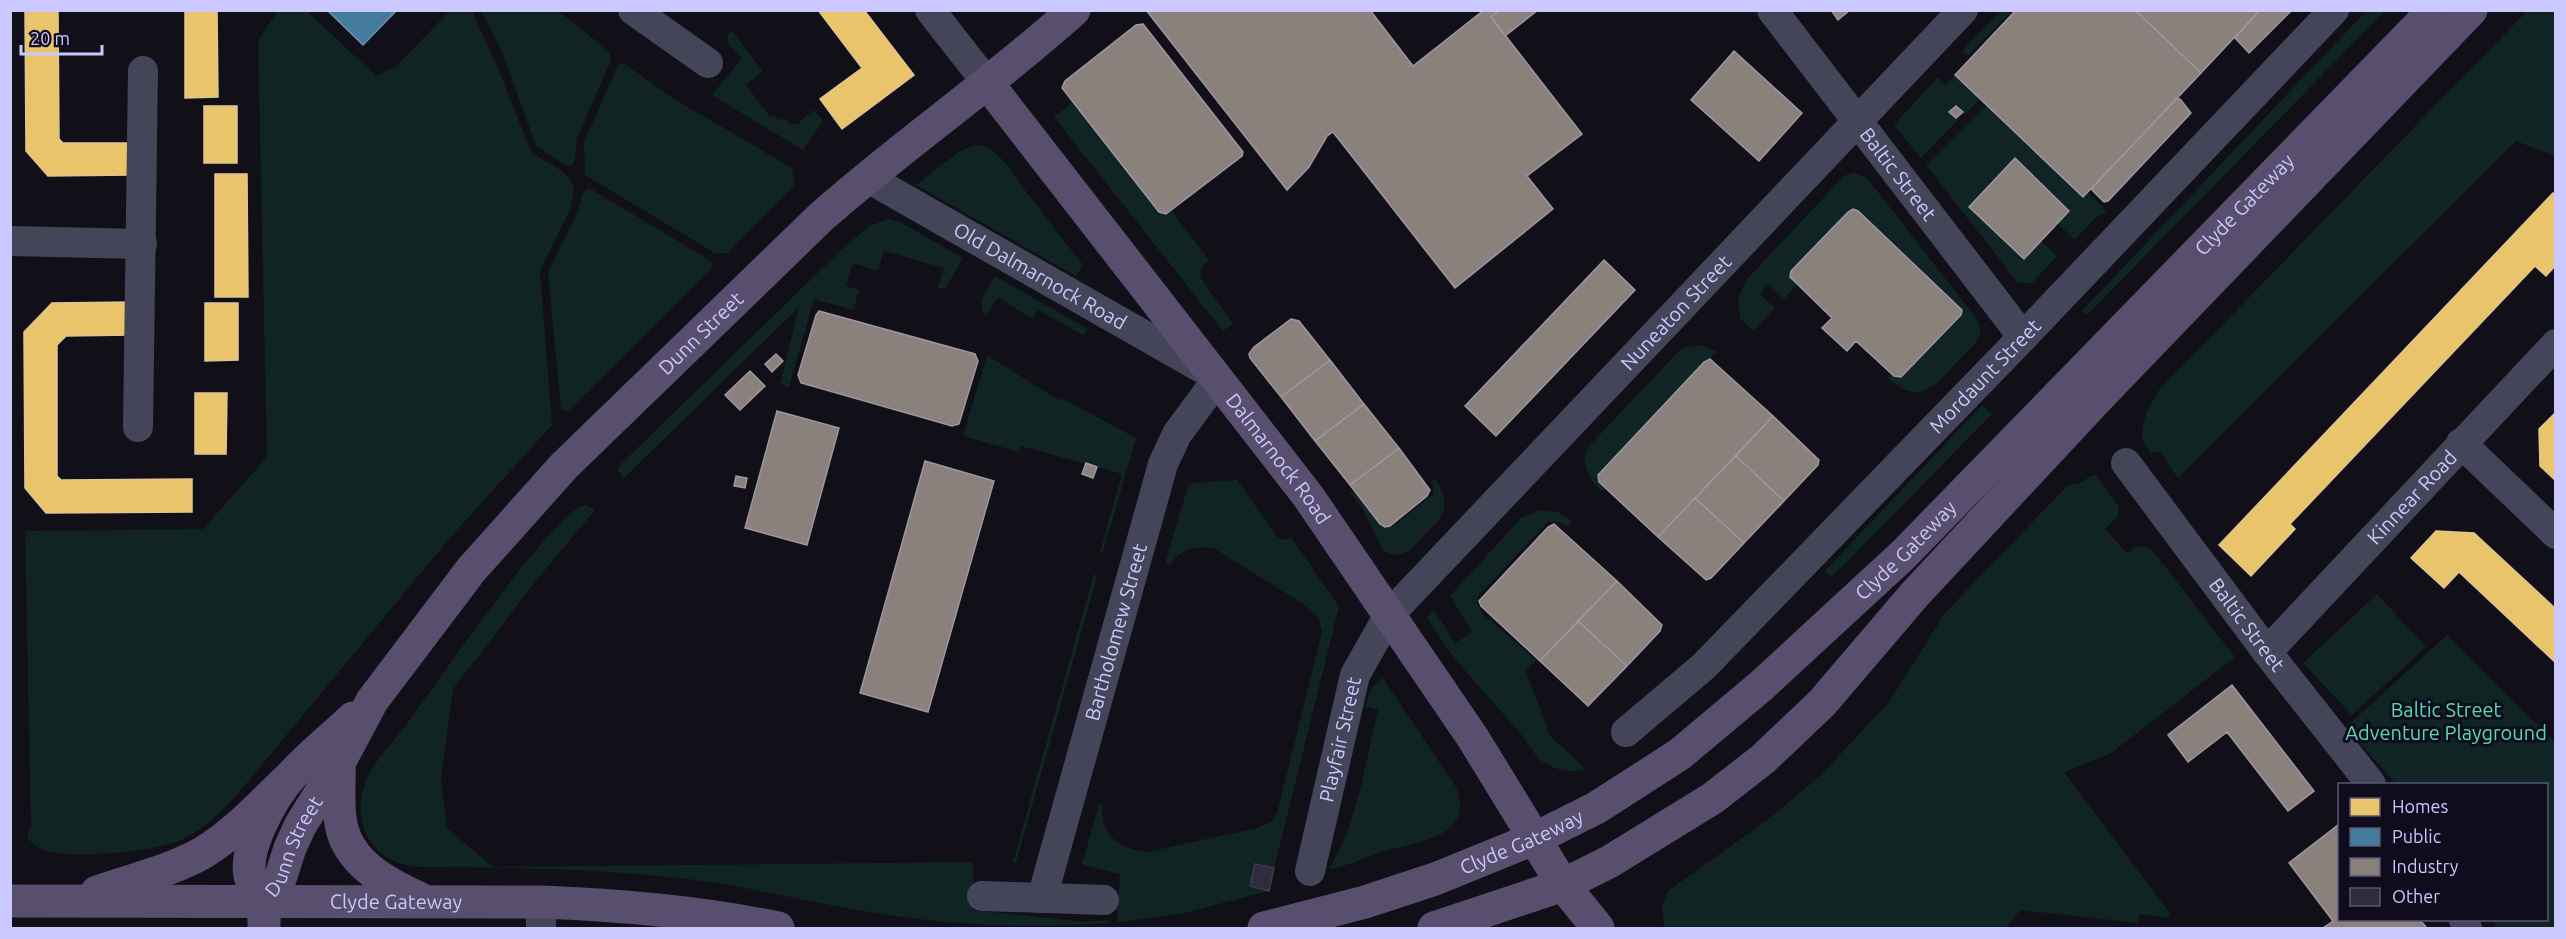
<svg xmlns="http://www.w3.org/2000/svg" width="2566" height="939" font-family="Ubuntu,sans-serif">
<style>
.green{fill:#0f2423}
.homes{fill:#e9c46a;stroke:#e0c597;stroke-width:1.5}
.public{fill:#457b9d;stroke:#6d92ba;stroke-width:1.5}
.industry{fill:#8a817c;stroke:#9e96a3;stroke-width:1.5}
.building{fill:#2e2c3d;stroke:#3c3a4e;stroke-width:1.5}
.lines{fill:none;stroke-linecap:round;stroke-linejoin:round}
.minor{stroke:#45455a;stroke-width:30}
.major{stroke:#584e6d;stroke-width:33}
.labels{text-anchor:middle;stroke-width:6;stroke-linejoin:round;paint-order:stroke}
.street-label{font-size:20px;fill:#cbc8ff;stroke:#0e0c1d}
.park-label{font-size:20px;fill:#55deb4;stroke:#0e0c1d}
</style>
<rect width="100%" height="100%" fill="#111019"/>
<path class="green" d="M278,10L307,11L376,76L395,67L450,11H472L498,68L529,147C540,164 567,166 574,187L571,207L540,271L552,425L448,540L241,790C225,808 207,827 185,838C160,852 75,859 47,851C37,848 31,844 27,835L31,825L25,531L203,529L267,457L258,41Z
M481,11H558L610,52L611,60L577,138L574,164L567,166L536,146L501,49Z
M2000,11H2012L1968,56L1962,51Z
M2366,11H2385L2087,315L2082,311Z
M2527,11H2555V156L2516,141L2178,478L2159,451L2151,453C2149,449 2144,444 2143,440C2139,424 2151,402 2160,389Z
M732,31L763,71L746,85L770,117L774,115L776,119L787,120L790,124H799L801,120L814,110L823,121L803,150L712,95L742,58L727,42L728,34Z
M624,63L671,97L792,168L795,185L728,253H715L585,175L584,142L618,65Z
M1955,75L1980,99L1965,114L1956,106L1950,112L1958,120L1921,158L1894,125L1938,77L1946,85Z
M1073,102L1159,212L1166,214L1171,210L1209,260L1201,269L1200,277L1233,324L1223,331L1054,117Z
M1986,105L2083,197L2088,192L2106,210V213L2096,217L2075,240L2057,223L2069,210L2014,158L1969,207L2023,259L2041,241L2057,256L2032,283H2018L1926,165Z
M974,145C997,145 1010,170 1023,187L1021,189H1024L1083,265L1076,276L916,185L960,151Z
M1854,172L1867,178L1973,314C1978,320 1982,328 1979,336C1976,345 1964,354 1958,361C1934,386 1920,407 1888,378L1892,373L1896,377L1903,376L1961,315V308L1856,210L1848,212L1791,271L1790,277L1797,285L1784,299L1769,284L1760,294L1775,308L1753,331L1740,318L1738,299L1746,280L1844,176Z
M589,188L711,261L713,268L568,411L561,410L548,272L577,213L583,192Z
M889,219L900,222L963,258L945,289L938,288L944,268L884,251L878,271L853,263L846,286L859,290L853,310L814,299L789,387L780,384L799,307L623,479L618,471L621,464L839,252L869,226Z
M995,276L1088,329L1083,335L1038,310L1032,319L998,297L986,316C975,303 988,288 995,276Z
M1702,345L1717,352L1704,362L1599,473L1598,480L1605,487L1601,491C1589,479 1580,464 1588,447L1677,353L1686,347Z
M987,355L1060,401L1062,398L1136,438L1103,552H1100L1122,474L1021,446L1019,452L963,436Z
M1982,405L1992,414L1844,565L1831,577L1825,571Z
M2092,475L2097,476L2119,507L2117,517L2105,529L2128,554L2134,548L2143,546L2153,551L2235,657L2110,754L2064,772L2170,914L2166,918L2140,914L2138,923L2020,910L2006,928H1664L1662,908L1668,891L1766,821L1820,776L1889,702L1945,613L2068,485L2079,484Z
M1435,478C1442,489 1448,502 1442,515C1439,521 1431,528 1426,533C1415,546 1401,564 1383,550L1362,508L1350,493L1354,490L1380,524L1392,527L1433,495L1434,488L1431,482Z
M1237,480L1278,538L1287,540L1291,537L1339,607L1274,868L1255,864L1251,886L1269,891L1180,914L1117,922L1120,874L1082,865L1099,804L1103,805C1099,835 1119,849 1147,852L1257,828L1271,822L1277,813L1322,632L1318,617L1302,603L1215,549C1199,544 1178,549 1170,565L1165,564L1188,486L1194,483Z
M585,505L595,510L539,577L453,689L441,779L447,828L493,867L973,862V910L1086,922L1109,920V923C1034,928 957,926 882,914C827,906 772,892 717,883C618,869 517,867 417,867C368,861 349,819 368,775C380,754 398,737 412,717C435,686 556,508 585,505Z
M1540,510L1559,512L1572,521L1567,527L1559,522H1548L1478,596L1477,603L1483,614L1536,660L1526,671L1550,736L1586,769C1570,774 1556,770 1542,761C1533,754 1527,741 1519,732C1488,695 1451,660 1427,617L1434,610L1455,643L1472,632L1450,596L1521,518Z
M1094,574L1097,576L1016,862H1013Z
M2377,594L2426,647L2352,715L2303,663Z
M2447,635L2555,742V926L2549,928H2497L2493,920H2546V784H2396L2346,727Z
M1383,678L1456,787C1476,838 1415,842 1382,852C1365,857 1346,867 1329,869C1358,823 1365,762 1378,710L1366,707C1368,693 1371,686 1383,678Z"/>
<path class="homes" d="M25,10H58L59,139L63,143H129L130,175L48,176L26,151Z
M185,10H217L218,97L185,98Z
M818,10H864L914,75L842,129L820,99L862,68Z
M204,106H237V163H204Z
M215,174H247L248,297H215Z
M2553,193L2556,195V265L2546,276L2535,266L2290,524L2295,529L2251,576L2219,545Z
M131,302L130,335L66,336L57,345V476L61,480L192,479V512L46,513L25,488L24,332L52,303Z
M205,303H238V360L205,361Z
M195,393H227L226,454H195Z
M2556,412V481L2540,466L2539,429Z
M2436,531L2474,533L2556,609V663L2459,572L2444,588L2411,558Z"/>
<path class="public" d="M327,10H397L363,45Z"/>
<path class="industry" d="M1146,10H1370L1413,66L1484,10H1500L1491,17L1582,134L1527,176L1553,209L1455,288L1333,132L1327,136L1309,167L1287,190Z
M1500,10H1538L1505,36L1491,17Z
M1831,10H1850L1838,20Z
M2016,10H2135L2201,73L2083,197L1955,75Z
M2135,10H2260L2201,73Z
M2260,10H2292L2249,53L2235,38Z
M1143,24L1243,152L1242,156L1166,214L1159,212L1062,88L1065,81L1136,25Z
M1734,51L1802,113L1759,161L1691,100Z
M2176,99H2180L2191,113L2108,201L2104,202L2093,191L2092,188Z
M1956,106L1963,112L1956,118L1949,112Z
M2015,158L2069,211L2024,259L1969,207Z
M1853,209L1858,211L1962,310L1961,315L1901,377L1894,376L1856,341L1847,351L1822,328L1832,318L1790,277L1791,271L1848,212Z
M1604,260L1635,290L1496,436L1465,406Z
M819,311L975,354L978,361L959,424L952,426L801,383L798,375L816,315Z
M1291,319L1299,321L1330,360L1281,397L1250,358L1249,354L1254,347Z
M776,354L783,361L772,372L765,364Z
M1710,359L1773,416L1658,537L1599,482L1598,475L1704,362Z
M1330,360L1364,404L1315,441L1281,397Z
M750,371L765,386L740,410L725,395Z
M1364,404L1399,448L1350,485L1315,441Z
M777,411L839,428L807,545L745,528Z
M1773,416L1819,460L1818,465L1784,501L1736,456Z
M1399,448L1430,490L1427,496L1390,526L1385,527L1380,524L1350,485Z
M1736,456L1784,501L1744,543L1695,498Z
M925,461L994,481L928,712L860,693Z
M1086,463L1097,467L1093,478L1082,474Z
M736,476L747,478L745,488L734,486Z
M1695,498L1744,543L1711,578L1706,580L1658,537Z
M1554,524L1617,581L1540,661L1481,606L1479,601L1548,527Z
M1617,581L1662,625L1660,631L1627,666L1578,621Z
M1578,621L1627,666L1588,706L1540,661Z
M2232,685L2314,791L2288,811L2227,732L2188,762L2168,735Z
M2338,825L2340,920H2420L2427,928H2323L2333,921L2289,863Z"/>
<path class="building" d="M1255,864L1274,868L1269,891L1250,886Z"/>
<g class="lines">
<g class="minor">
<path d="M633,10L708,63"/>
<path d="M930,10L988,84"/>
<path id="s1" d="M1772,10L2023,337"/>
<path id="s2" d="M868,178L1212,374"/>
<path d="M10,241L142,244"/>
<path d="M138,427L143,71"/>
<path d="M2461,443L2556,534"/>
<path id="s3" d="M2126,463L2267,652L2371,784"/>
<path id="s4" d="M2267,652L2556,344"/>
<path id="s5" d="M1626,732L1704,666L2023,337L2334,10"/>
<path id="s6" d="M1310,871L1355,675L1389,615L1963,10"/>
<path d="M982,896L1104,900"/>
<path id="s7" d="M1042,898L1163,464L1177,434L1217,380"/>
<path d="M541,902V928"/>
<path d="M2464,920L2467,928"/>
</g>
<g class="major">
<path id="s8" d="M988,84L1308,496L1473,738L1563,885L1598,928"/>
<path d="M339,763C340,782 337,804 341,824C348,863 386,883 419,898"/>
<path d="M97,892C131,880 174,870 204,852C237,832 263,802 291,776"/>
<path id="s9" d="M264,900L279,882L290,848L300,826L339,763L372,701L471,570L564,466L821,217C902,145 993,83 1074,10"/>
<path d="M264,900C258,893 252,885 250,876C244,847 273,796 292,775C310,755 333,737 353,718"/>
<path d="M264,900V928"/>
<path id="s10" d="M10,901L541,902C619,905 701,912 778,928"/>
<path id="s11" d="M1264,928L1365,902L1435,879L1536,838L1596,808L1680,754L1761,686L1903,555L2434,10"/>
<path d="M1434,928L1563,885L1609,862L1713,798L1763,759L1822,703L1915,594L2095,401L2471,10"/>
</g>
</g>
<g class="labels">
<g class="street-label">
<text dy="7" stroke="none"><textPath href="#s1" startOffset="207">Baltic Street</textPath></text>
<text dy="7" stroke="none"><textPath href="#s11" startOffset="1242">Clyde Gateway</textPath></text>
<text dy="7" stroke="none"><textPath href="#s2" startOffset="198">Old Dalmarnock Road</textPath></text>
<text dy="7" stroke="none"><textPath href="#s6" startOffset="687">Nuneaton Street</textPath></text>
<text dy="7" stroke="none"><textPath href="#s9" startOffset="722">Dunn Street</textPath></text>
<text dy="7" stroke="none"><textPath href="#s5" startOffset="506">Mordaunt Street</textPath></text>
<text dy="7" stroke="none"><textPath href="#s8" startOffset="474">Dalmarnock Road</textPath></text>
<text dy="7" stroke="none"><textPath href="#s4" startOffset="212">Kinnear Road</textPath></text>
<text dy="7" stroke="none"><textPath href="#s11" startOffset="758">Clyde Gateway</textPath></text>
<text dy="7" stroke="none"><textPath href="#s3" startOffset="202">Baltic Street</textPath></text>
<text dy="7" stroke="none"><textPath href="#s7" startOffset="276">Bartholomew Street</textPath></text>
<text dy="7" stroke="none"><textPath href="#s6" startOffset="135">Playfair Street</textPath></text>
<text dy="7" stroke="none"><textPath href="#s11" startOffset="272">Clyde Gateway</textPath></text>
<text dy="7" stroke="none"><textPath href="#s9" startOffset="62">Dunn Street</textPath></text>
<text dy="7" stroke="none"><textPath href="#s10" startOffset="386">Clyde Gateway</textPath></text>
</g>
<g class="park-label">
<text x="2446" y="717">Baltic Street<tspan x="2446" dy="23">Adventure Playground</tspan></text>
</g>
</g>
<rect width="2566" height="939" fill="none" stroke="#cbc8ff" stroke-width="24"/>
<rect x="2338" y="783" width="210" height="138" fill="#0e0c1d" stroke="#5a5777" stroke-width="1.5"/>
<rect x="2350" y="798" width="30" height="18" fill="#e9c46a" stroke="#5a5777" stroke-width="1.5"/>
<text x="2392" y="813" font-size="18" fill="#cbc8ff">Homes</text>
<rect x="2350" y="828" width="30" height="18" fill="#457b9d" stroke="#5a5777" stroke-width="1.5"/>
<text x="2392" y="843" font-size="18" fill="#cbc8ff">Public</text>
<rect x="2350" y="858" width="30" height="18" fill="#8a817c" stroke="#5a5777" stroke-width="1.5"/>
<text x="2392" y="873" font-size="18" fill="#cbc8ff">Industry</text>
<rect x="2350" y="888" width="30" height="18" fill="#2e2c3d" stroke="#5a5777" stroke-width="1.5"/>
<text x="2392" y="903" font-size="18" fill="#cbc8ff">Other</text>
<path d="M21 45v9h81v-9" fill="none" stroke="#cbc8ff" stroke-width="3"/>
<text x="30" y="45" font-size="18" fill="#cbc8ff" stroke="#0e0c1d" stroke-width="4.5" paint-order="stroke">20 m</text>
</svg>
